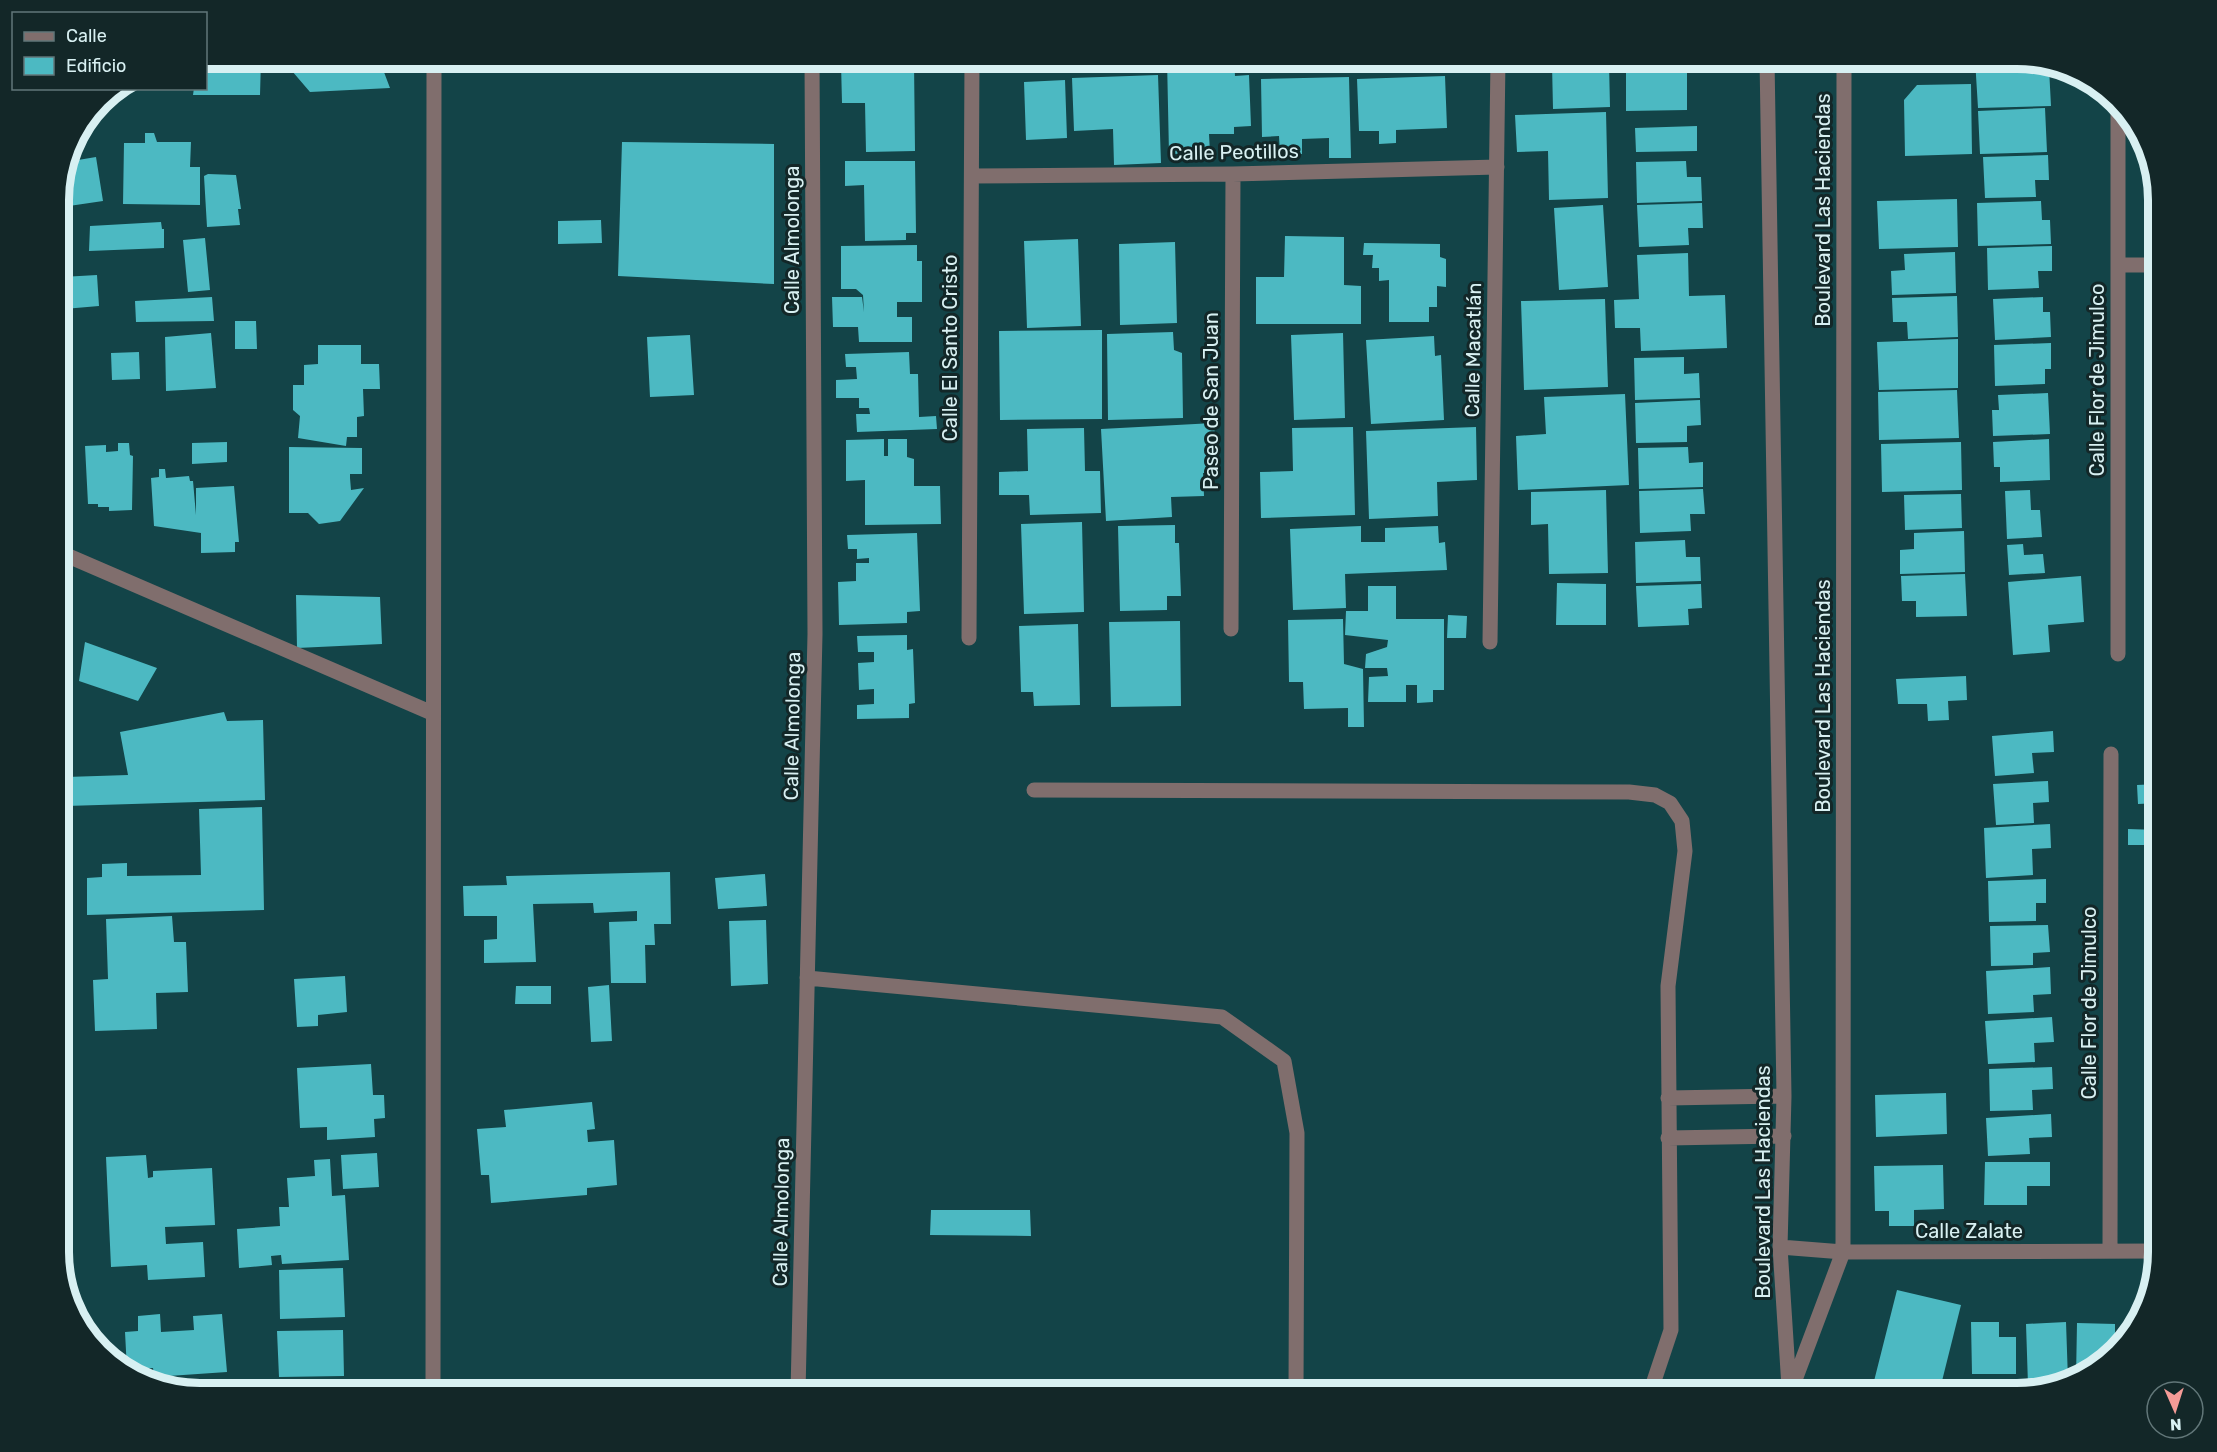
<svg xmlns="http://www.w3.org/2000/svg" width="2217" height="1452" font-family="Rubik,sans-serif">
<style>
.building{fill:#4cb9c2}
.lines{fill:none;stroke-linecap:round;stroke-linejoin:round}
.street{stroke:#806e6d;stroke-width:15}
.labels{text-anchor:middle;stroke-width:6;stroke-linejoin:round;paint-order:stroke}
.street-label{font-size:20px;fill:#d8f0f2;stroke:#132728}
.rim{fill:none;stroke:#d8f0f2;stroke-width:8}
</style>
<rect width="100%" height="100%" fill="#134448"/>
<path class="building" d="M206,59H261L260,95H193L194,88H206Z
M275,59H379L390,88L310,92L292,71L276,72Z
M1018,59H1066V71H1018Z
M1072,59H1116V72L1072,73Z
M1167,59H1234L1235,76L1249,75L1251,126L1234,127V134H1209L1210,153L1169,154Z
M1260,59H1299V70L1261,72Z
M1533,59H1588V60L1533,63Z
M1975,59H2017L2049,68L2051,106L1978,108Z
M914,62L915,151L866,152L865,103H842L841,63Z
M1609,63L1610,107L1553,109L1552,64Z
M1687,63V110L1626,111V64Z
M1158,75L1161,163L1114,165L1113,129L1074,131L1072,78Z
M1445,76L1447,128L1396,130V143L1379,144V131H1359L1357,79Z
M1349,77L1351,158H1329V138L1302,139V154H1280L1279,136L1262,137L1261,79Z
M1065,80L1067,138L1026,140L1024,82Z
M1971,84L1972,154L1905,156L1904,100L1917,85Z
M2045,108L2047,152L1980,154L1978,111Z
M1606,112L1608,198L1549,200L1548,151L1517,152L1515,115Z
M1697,126V151L1636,152L1635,128Z
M145,133H154L157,142H191L190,167H200V205L123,204L124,143H145Z
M622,142L774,144V284L618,276Z
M2048,155L2049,180H2035L2036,197L1985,198L1983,157Z
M96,157L103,201L69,206L63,172L66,162Z
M845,161H915L916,233H906V240L865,241L864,185L845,186Z
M1686,161L1687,177H1701L1702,201L1637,203L1636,162Z
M208,174L236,175L241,209H238L240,225L207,227L204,176Z
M1957,199L1958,247L1879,249L1877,201Z
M2041,201L2042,220H2050L2051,244L1978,246L1977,203Z
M1702,203L1703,228H1688L1689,245L1639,247L1637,205Z
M1603,205L1608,287L1559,290L1554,208Z
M601,220L602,243L558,244V221Z
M161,222L162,229H164V248L89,251L90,226Z
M1285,236L1344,237V285L1361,286V324H1256V277H1284Z
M205,238L210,290L188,292L183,240Z
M1078,239L1081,326L1027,328L1024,241Z
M1175,242L1177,323L1120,325L1119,244Z
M1364,243L1440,244V257L1446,259V287L1437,286V307H1429V322H1389V280L1379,281V268H1372L1373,255H1363Z
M917,245V261H922V302H897V317H912V342H859L858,327H833L832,297H862L864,312L863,295L856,289H841V246Z
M2052,246V271H2038L2039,288L1988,290L1987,248Z
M1955,252L1956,293L1892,295L1891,271L1905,270L1904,254Z
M1688,253L1689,296L1725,295L1727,348L1641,351L1640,328H1615L1614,300L1639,299L1637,255Z
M97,275L99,306L64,309L62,277Z
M1957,296L1958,337L1908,339L1907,322H1893L1892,298Z
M212,297L214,321L136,322L135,301Z
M2043,297V312H2050L2051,337L1995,340L1993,299Z
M1605,299L1608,387L1524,390L1521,301Z
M235,321H256L257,349H235Z
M1102,330V419L1000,420L999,331Z
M1173,332L1174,350L1182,353L1183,418L1108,420L1107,334Z
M211,333L216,388L166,391L165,337Z
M1343,333L1345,418L1294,420L1291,335Z
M690,335L694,395L650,397L647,337Z
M1434,336L1435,356L1441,355L1444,420L1371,424L1366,340Z
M1958,339V388L1879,390L1877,342Z
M2051,343V369H2045V384L1995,386L1994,345Z
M318,345H361V364H379L380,389H363L364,416L357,417V437H347L346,446L298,438L300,416L293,410V385H304V365L318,364Z
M139,352L140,379L112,380L111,353Z
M909,352L910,374H918L919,417L936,416L937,429L857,432L856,414H870L869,408H859V398H836V380L857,379L856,367H846L845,354Z
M1684,357V374L1699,373L1700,398L1635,400L1634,358Z
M1957,390L1959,438L1879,440L1878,392Z
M2048,393L2050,434L1993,436L1992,410H1999L1998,395Z
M1625,394L1629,485L1518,490L1516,436L1546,434L1544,397Z
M1700,400L1701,425L1687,426V442L1636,443L1635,403Z
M1214,423L1217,473H1203L1204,496L1171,497L1172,517L1106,521L1101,429Z
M1353,427L1355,515L1261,518L1260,472L1293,471L1292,428Z
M1476,427L1477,480L1437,482L1438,516L1369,519L1366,431Z
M1084,428L1085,471H1100L1101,513L1030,515L1029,495H999V472L1028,471L1027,429Z
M884,439V456H888V439H907V457L914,459V486H940L941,524L865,525V480L846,481V440Z
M2049,439L2050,480L2000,482V467H1994L1993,442Z
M227,442V462L192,464V443Z
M1961,442L1962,490L1882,492L1881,444Z
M118,443H129L130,455L133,456L132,510L109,511V507H98V504H88L85,446L106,445V452L118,451Z
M289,447L362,448V474H350V478L351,490L364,488L340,521L319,524L308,513H289Z
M1688,447L1689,463L1703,462V487L1639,489L1638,448Z
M159,469H165L166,478L189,476L190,481H193L196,515V488L234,486L239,542H235V552L201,553V533L154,526L151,478L159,477Z
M1703,489L1705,514H1690L1691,531L1640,533L1639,491Z
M1606,490L1608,573L1549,574L1548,524L1531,525V492Z
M2030,490L2031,510H2040L2042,537L2007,539L2005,491Z
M1961,494L1962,528L1905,530L1904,495Z
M1082,522L1084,612L1024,614L1021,524Z
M1175,525V543H1179L1181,596H1167V610L1120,611L1118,526Z
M1361,526V542H1385V528L1438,526L1439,543L1445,542L1447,570L1345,574L1346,608L1293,610L1290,529Z
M1964,531L1965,572L1900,574V550L1914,549V533Z
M917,533L920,611L907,612V623L839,625L838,582L856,581V563H869V558L857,559V549H848L847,535Z
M1685,540L1686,557H1700L1701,581L1636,583L1635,542Z
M2023,544L2024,555L2043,554L2045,573L2009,575L2007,545Z
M1965,574L1967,616L1916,617V601H1902L1901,576Z
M2081,576L2084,622L2048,625L2050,652L2013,655L2008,582Z
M1557,583L1606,584V625H1556Z
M1701,584L1702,608L1688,609L1689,625L1638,627L1636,586Z
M1368,586H1396V619H1444V690H1433V702L1417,703V685H1406V702H1368L1369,677L1388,676L1387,668H1365L1366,654L1387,647L1388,640L1345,635L1346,611H1368Z
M296,595L380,597L382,644L297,648Z
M1448,615L1467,616L1466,638H1447Z
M1343,619L1344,664L1363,669L1364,727H1348V708L1304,709L1303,682H1289L1288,620Z
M1180,621L1181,706L1111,707L1109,622Z
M1078,624L1080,705L1034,706L1033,692H1021L1019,626Z
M907,635V650L913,649L915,703L909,704V718L857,719V705L874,704V689L859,690L858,663L874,662V652H858L857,636Z
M85,642L157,668L138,701L79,681Z
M1966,676L1967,700L1948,701L1949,720L1928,721L1927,704H1898L1896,679Z
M224,712L227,721L263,720L265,800L66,806V777L128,775L120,732Z
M2053,731L2054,752L2032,753L2034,773L1995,776L1992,736Z
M2048,781L2049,802L2033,803L2034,823L1996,825L1993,784Z
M2158,784V803L2138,804L2137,785Z
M262,807L264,910L87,915V878L102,877V864L127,863V876L201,875L199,809Z
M2050,824L2051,848L2032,849L2033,875L1986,878L1984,828Z
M2128,829L2158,830V845H2128Z
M670,872L671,924H654L655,945H645L646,983H611L609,922L637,921V911L594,913L593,903L533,904L536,962L484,963V940L497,939V916H464L463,886L507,885L506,876Z
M765,874L767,906L718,909L715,878Z
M2046,879V903H2036V921L1989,922L1988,881Z
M172,916L174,942H186L188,992L156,993L157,1029L95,1031L93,980L108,979L106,919Z
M766,920L768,984L731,986L729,921Z
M2048,925L2050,952L2033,953V965L1991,966L1990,926Z
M2050,967L2051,994L2033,995L2034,1012L1988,1014L1986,971Z
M345,976L347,1012L318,1015V1026L297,1027L294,979Z
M609,985L612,1041L591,1042L588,987Z
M516,986H551V1004H515Z
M2052,1017L2054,1042L2034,1043L2035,1062L1988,1064L1985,1021Z
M371,1064L373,1095H384L385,1118L374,1119L375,1137L327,1140V1127L300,1128L297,1068Z
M2052,1067L2053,1089L2032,1090L2033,1110L1990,1111L1989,1069Z
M2153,1073H2158V1115H2156Z
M1946,1093L1947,1134L1876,1137L1875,1095Z
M592,1102L595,1129L587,1130L588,1142L614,1140L617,1185L587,1188V1195L491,1203L489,1175H481L477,1129L506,1127L504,1110Z
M2051,1114L2052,1137L2029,1138L2030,1154L1988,1156L1986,1118Z
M2158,1124V1162H2150L2148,1125Z
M377,1153L379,1187L343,1189L341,1155Z
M146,1155L148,1178L153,1177V1171L212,1168L215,1225L165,1227L166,1244L203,1242L205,1277L148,1280L147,1265L111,1267L106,1157Z
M330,1159L332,1196L345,1195L349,1260L282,1264L281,1255L271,1256L272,1265L239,1268L237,1229L280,1226L279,1207H289L287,1178L315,1176L314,1160Z
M1985,1162H2050V1186H2027V1205H1984Z
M1943,1165L1944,1209L1914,1210V1226H1889V1211H1875L1874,1166Z
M931,1210H1030L1031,1236L930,1235Z
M343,1268L345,1317L280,1319L279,1270Z
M1897,1290L1961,1305L1939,1393H1871Z
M160,1314L161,1332L194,1330L193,1316L222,1314L227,1372L154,1377L153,1368L127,1370L125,1332L138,1331V1316Z
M1971,1322H1999V1337H2016V1374H1972Z
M2066,1322L2068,1380L2052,1384L2028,1385L2026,1324Z
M2077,1323L2115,1324V1349L2087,1375L2076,1378Z
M2124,1324H2137L2135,1330L2124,1340Z
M343,1330L344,1376L279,1377L277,1331Z
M227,1386V1393L200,1394L183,1388Z"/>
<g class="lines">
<path class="street" d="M1767,59L1784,1096L1780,1247L1789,1387
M972,176L1233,174L1497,167
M2118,265H2158
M59,552L432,713
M1231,629L1233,174
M969,638L972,59
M1490,642L1498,59
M2118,654V107
M1034,790L1629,792L1655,795L1670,803L1682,821L1685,851L1668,986L1671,1330L1650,1393
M807,978L1222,1017L1284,1061L1297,1133L1296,1393
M1668,1098L1784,1096
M1668,1138L1784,1136
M1780,1247L1843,1252L2158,1251
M2110,1251L2111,754
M433,1393L434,59
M798,1393L815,634L812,59
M1790,1393L1843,1252L1844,59"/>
</g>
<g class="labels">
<g class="street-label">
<text transform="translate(1234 152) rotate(-1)" y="7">Calle Peotillos</text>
<text transform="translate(1823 210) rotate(-90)" y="7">Boulevard Las Haciendas</text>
<text transform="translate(792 240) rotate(-90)" y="7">Calle Almolonga</text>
<text transform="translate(950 348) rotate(-90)" y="7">Calle El Santo Cristo</text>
<text transform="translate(1473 350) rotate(-89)" y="7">Calle Macatlán</text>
<text transform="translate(2097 380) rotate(-90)" y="7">Calle Flor de Jimulco</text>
<text transform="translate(1211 401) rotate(-90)" y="7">Paseo de San Juan</text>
<text transform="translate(1823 696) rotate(-90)" y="7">Boulevard Las Haciendas</text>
<text transform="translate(792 726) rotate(-89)" y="7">Calle Almolonga</text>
<text transform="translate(2089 1003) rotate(-90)" y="7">Calle Flor de Jimulco</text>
<text transform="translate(1763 1182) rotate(-90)" y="7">Boulevard Las Haciendas</text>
<text transform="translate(781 1212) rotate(-89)" y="7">Calle Almolonga</text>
<text x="1969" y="1238">Calle Zalate</text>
</g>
</g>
<path d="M0 0H2217V1452H0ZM200 69H2017A131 131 0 0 1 2148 200V1252A131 131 0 0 1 2017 1383H200A131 131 0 0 1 69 1252V200A131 131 0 0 1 200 69Z" fill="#132728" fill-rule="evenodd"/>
<path class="rim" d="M200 69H2017A131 131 0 0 1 2148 200V1252A131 131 0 0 1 2017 1383H200A131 131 0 0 1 69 1252V200A131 131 0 0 1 200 69Z"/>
<rect x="12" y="12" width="195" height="78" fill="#132728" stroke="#627779" stroke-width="1.5"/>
<rect x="24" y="32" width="30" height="9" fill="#806e6d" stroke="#627779" stroke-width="1.5"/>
<text x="66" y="42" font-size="18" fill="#d8f0f2">Calle</text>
<rect x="24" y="57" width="30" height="18" fill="#4cb9c2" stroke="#627779" stroke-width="1.5"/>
<text x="66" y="72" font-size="18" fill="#d8f0f2">Edificio</text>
<g transform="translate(2175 1410) rotate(177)"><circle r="28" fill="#132728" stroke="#627779" stroke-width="1.5"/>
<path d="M0-4.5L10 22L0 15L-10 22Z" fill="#f59b97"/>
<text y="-9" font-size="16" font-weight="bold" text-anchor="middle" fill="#d8f0f2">N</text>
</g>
</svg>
